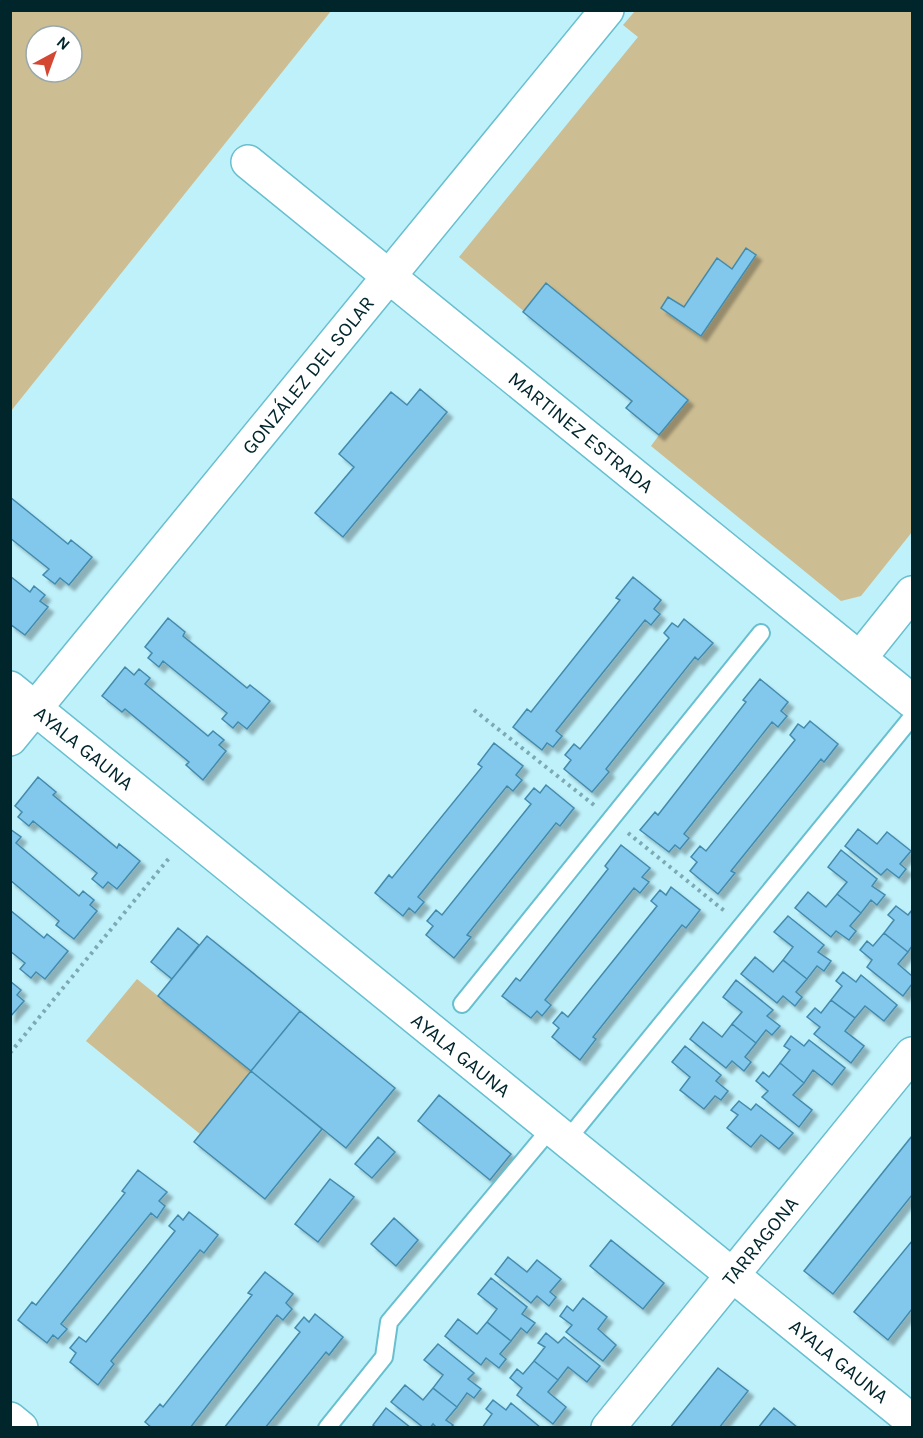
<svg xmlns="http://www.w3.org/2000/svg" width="923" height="1438" font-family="Karla,sans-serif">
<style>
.green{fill:#ccbd92;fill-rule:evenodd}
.building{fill:#81c8ec;stroke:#438bad;stroke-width:1.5;filter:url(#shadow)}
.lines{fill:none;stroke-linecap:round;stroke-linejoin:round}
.lane-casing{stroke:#67bfcf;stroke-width:20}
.street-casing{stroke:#67bfcf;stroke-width:36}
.secondary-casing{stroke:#67bfcf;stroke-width:36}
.path{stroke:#7ca9b2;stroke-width:4;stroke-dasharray:3 4.5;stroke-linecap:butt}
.lane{stroke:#fff;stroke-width:16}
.street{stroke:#fff;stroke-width:33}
.secondary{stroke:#fff;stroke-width:33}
.labels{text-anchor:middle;stroke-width:4.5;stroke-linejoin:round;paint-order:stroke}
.street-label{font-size:20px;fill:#00252b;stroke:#fff}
</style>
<defs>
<filter id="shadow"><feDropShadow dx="5.5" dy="5.5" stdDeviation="1.5" flood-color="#0004"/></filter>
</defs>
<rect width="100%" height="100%" fill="#bff1fb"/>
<path class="green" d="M11,10L331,11L11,411L10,11ZM36,36H72V72H36Z
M635,11H912V532L861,596L841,601L651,446L659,435L626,408L631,401L459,257L638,37L623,25Z
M137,979L251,1071L200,1134L86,1041Z"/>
<path class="building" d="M746,248L756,255L701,336L661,308L668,297L684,307L717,258L732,269Z
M546,283L688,400L659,435L626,408L632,401L523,312Z
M420,389L447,412L343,537L315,513L354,467L339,454L391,392L407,405Z
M10,497L68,544L71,540L92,557L69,585L60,578L55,584L43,575L49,569L10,538Z
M10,576L30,592L34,586L45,595L40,601L48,607L25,635L10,624Z
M633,577L661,600L654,609L660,614L651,625L645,620L556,731L562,736L553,747L547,743L542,750L513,727L527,709L531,712L620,600L616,598Z
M168,618L185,632L183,636L247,688L250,685L270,701L247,729L238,722L233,728L222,719L227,713L163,661L159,667L148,658L152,653L145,647Z
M684,619L713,643L698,660L695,657L606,769L609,772L592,792L564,769L571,760L565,755L574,744L580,749L669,638L664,633L672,623L678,627Z
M125,667L134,675L139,669L150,678L145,684L208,736L213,731L224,740L219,745L226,751L203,780L186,765L189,762L125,709L122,712L102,696Z
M760,679L788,702L781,711L787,716L778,727L772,722L684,834L689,838L680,849L675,845L669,852L640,830L655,812L658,815L746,702L743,700Z
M810,721L838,744L824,762L821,759L731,871L735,873L718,894L690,871L697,862L691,857L700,846L706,851L795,740L790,735L798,724L804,728Z
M494,743L523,766L516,775L522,780L513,791L507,786L418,897L424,902L415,913L409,908L403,916L375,893L389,875L392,878L482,767L478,764Z
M38,777L56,792L53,795L117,848L119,844L140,861L117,889L108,882L103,888L92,879L97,873L33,821L29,826L18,817L22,812L15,806Z
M546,785L574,808L560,826L556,823L467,935L471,937L454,958L426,935L433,926L427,921L436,910L442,915L531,804L525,799L534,788L540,793Z
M10,829L21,837L16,843L79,896L83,891L94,900L90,905L97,911L74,939L56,925L59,921L10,880Z
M858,829L877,844L887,832L911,851L900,864L906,869L899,878L887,869L881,875L845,846Z
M621,845L650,868L642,877L649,882L640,893L634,888L545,1000L551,1005L542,1016L537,1011L531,1018L502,996L516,978L520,981L608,869L605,866Z
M841,850L877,879L872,886L885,895L877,905L871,900L861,913L837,894L847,882L828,867Z
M671,887L700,910L686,928L682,925L593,1037L596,1039L580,1060L552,1037L559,1028L553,1023L562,1012L568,1017L657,906L651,901L660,890L666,895Z
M808,892L826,907L837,894L861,913L850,926L856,931L849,940L836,931L831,937L795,908Z
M896,906L908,915L912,910V946L908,952L884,933L894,920L888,915Z
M10,910L44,938L47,934L68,951L45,979L36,972L31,978L20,969L25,963L10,951Z
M788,916L824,945L818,952L831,961L824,971L817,966L807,979L783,960L793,947L774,932Z
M178,928L199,945L172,979L151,962Z
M884,933L908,952L898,964L912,976V984L903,996L867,967L872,960L860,950L867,941L873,946Z
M207,936L300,1011L251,1071L158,996Z
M755,957L773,972L783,960L807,979L796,992L802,997L795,1006L783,996L777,1003L741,974Z
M843,972L856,982L861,975L897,1005L884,1021L865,1006L855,1018L831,1000L842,986L836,981Z
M736,980L773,1010L767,1016L780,1026L772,1035L766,1030L756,1043L732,1024L742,1012L723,997Z
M10,981L21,990L17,995L24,1001L10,1017Z
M831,1000L855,1018L845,1031L864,1046L851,1063L814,1034L820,1027L807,1017L815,1008L821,1013Z
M300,1011L395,1088L346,1148L251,1071Z
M703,1022L722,1037L732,1024L756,1043L745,1057L751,1062L744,1071L732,1061L726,1068L690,1039Z
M791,1036L804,1046L809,1040L845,1068L832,1085L813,1070L804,1083L780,1063L790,1050L784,1046Z
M685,1046L721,1075L716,1081L728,1091L721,1100L715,1096L704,1109L680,1090L690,1077L672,1062Z
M780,1063L804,1083L793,1095L812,1110L799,1127L762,1097L768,1091L756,1081L763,1072L769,1077Z
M251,1071L322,1129L265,1199L194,1142Z
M439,1095L511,1154L490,1180L418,1121Z
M739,1101L751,1110L756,1104L793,1133L779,1149L761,1135L751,1147L727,1128L738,1115L731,1110Z
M912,1136V1195L833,1294L804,1271Z
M378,1137L395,1152L372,1178L355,1164Z
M138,1170L167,1192L159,1201L165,1206L157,1218L151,1213L61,1324L67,1329L58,1339L53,1335L47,1343L18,1320L32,1302L36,1305L125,1193L122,1191Z
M330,1179L354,1197L318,1242L295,1224Z
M189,1212L218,1235L204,1253L200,1250L111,1361L114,1364L98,1385L70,1362L76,1353L70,1348L79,1337L86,1342L175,1231L169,1226L178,1215L183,1220Z
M394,1218L418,1240L396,1266L371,1244Z
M611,1240L664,1283L643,1309L590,1266Z
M912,1241V1309L888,1340L854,1312Z
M508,1257L527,1272L537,1260L561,1279L550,1292L556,1297L549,1306L537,1296L531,1303L495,1274Z
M265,1272L293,1294L286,1303L292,1309L283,1320L277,1315L190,1428H152L145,1422L160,1404L163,1407L252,1295L248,1293Z
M491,1278L527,1307L522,1314L535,1323L527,1333L521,1328L511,1341L487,1322L497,1309L478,1294Z
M583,1298L607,1317L598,1329L616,1345L603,1361L566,1332L572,1325L560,1316L567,1306L573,1311Z
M315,1314L343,1337L329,1355L326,1352L265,1428H224L300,1332L295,1328L304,1317L309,1322Z
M458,1319L477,1334L487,1322L511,1341L500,1354L506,1359L499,1368L486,1358L481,1365L445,1336Z
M546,1333L558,1343L564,1337L600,1366L587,1382L568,1367L558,1380L534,1361L545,1347L538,1343Z
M438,1344L474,1373L468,1379L481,1389L474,1398L467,1393L457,1407L433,1388L443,1375L424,1360Z
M534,1361L558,1380L548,1392L566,1407L553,1424L517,1395L522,1388L510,1378L517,1369L523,1374Z
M718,1368L748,1391L719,1428H670Z
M405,1385L423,1400L433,1388L457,1407L446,1420L453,1425L450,1428H437L433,1424L430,1428H424L391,1402Z
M493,1400L506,1410L511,1403L541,1428H482L492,1414L486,1409Z
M386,1408L411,1428H377L373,1425Z
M774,1408L798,1428H758Z"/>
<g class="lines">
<defs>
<path id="lane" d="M462,1004L761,633
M567,1140L912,717
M327,1428L384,1357L389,1322L551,1128"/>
<path id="street" d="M248,162L912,701
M860,658L912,593
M10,688L912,1421
M10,739L607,10
M608,1428L912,1054"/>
<path id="secondary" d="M10,1419L21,1428"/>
</defs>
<use href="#lane" class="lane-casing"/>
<use href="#street" class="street-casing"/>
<use href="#secondary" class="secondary-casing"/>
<path class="path" d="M474,710L594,805
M628,833L727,913
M10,1053L170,857"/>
<use href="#lane" class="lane"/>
<use href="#street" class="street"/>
<use href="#secondary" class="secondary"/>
</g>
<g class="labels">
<g class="street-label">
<text transform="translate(308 375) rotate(-51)" y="7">GONZÁLEZ DEL SOLAR</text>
<text transform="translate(581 432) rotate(39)" y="7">MARTINEZ ESTRADA</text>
<text transform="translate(84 748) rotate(39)" y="7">AYALA GAUNA</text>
<text transform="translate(461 1055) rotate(39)" y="7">AYALA GAUNA</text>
<text transform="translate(760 1241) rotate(-51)" y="7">TARRAGONA</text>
<text transform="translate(839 1361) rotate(39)" y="7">AYALA GAUNA</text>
</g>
</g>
<rect width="923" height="1438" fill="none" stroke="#00252b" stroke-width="24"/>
<g transform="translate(54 54) rotate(41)"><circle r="28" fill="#ffffff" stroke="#99a8aa" stroke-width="1.5"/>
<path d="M0-4.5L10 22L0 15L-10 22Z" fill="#d34733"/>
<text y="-9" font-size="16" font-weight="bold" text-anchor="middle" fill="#00252b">N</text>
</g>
</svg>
